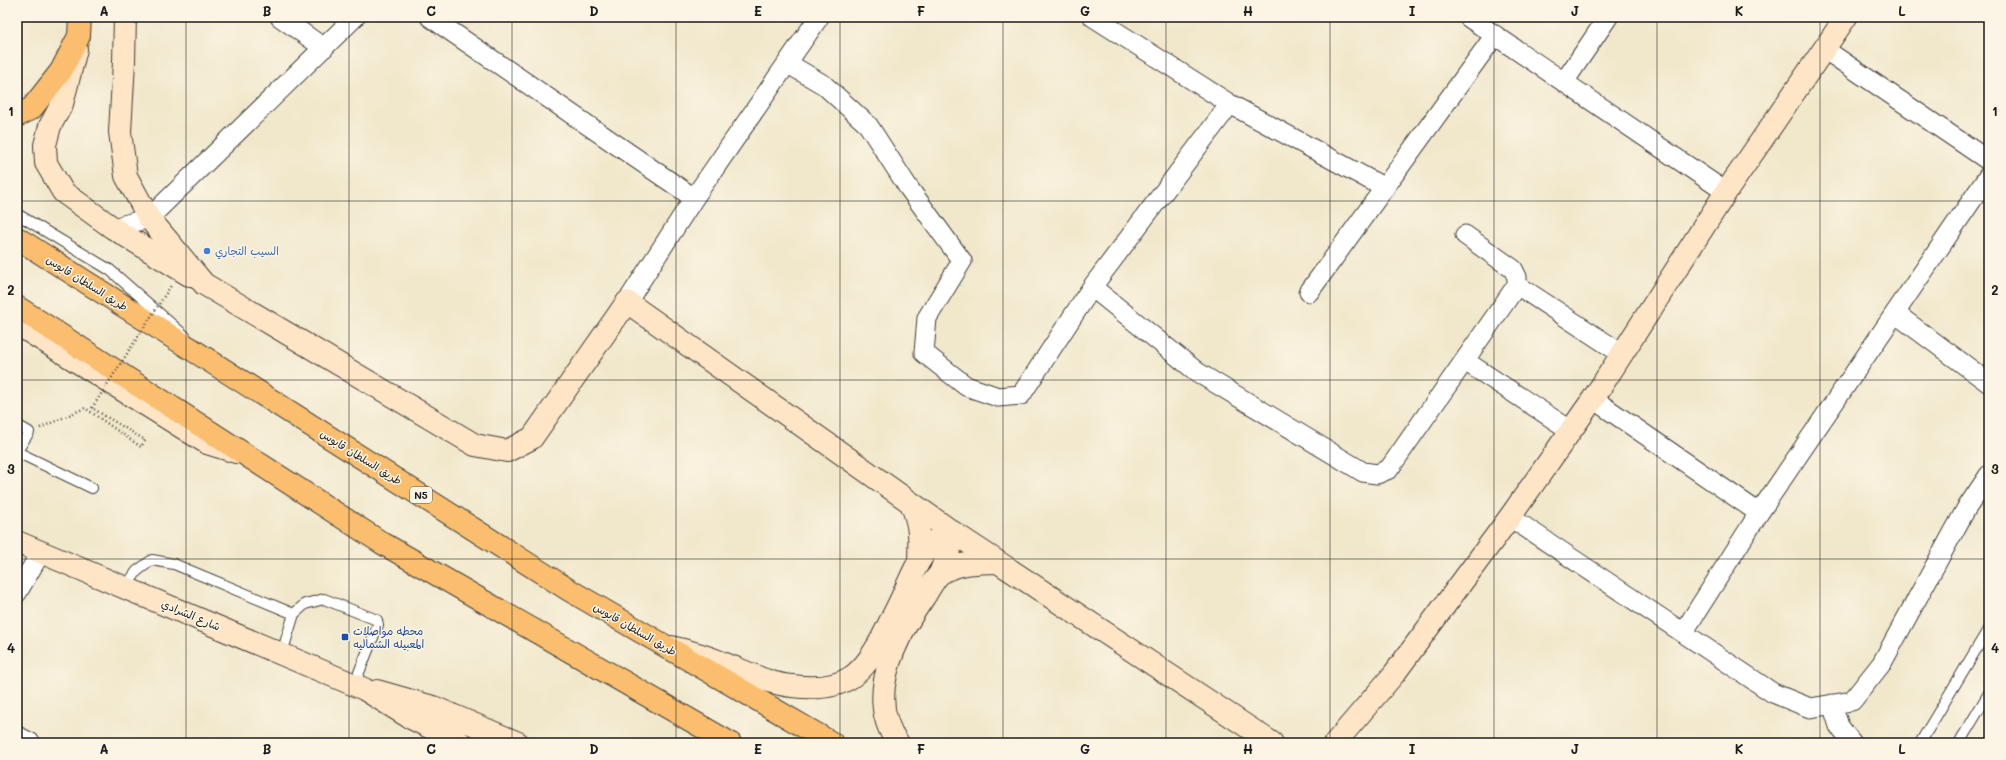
<svg xmlns="http://www.w3.org/2000/svg" width="2006" height="760" font-family="Mali,'Playpen Sans Arabic',sans-serif">
<style>
.lines{fill:none;stroke-linecap:round;stroke-linejoin:round}
.lane-casing{stroke:#3c3b36;stroke-width:12}
.street-casing{stroke:#3c3b36;stroke-width:21}
.secondary-casing{stroke:#3c3b36;stroke-width:24}
.highway-casing{stroke:#3c3b36;stroke-width:24}
.path{stroke:#3c3b36;stroke-width:2.5;stroke-dasharray:1 3;stroke-linecap:butt}
.lane{stroke:#fff;stroke-width:10}
.street{stroke:#fff;stroke-width:19}
.secondary{stroke:#fde5c5;stroke-width:22}
.highway{stroke:#fabe6e;stroke-width:22}
.path-bridge{stroke:#3c3b36;stroke-width:2.5;stroke-dasharray:1 3;stroke-linecap:butt}
.grid{fill:none;stroke:#1c1c1c;stroke-width:1;stroke-opacity:0.55}
.shop-dot{fill:#3f7fe0;stroke:#fcf5e5;stroke-width:1.5}
.transit-dot{fill:#1a4fb4;stroke:#fcf5e5;stroke-width:1.5}
.labels{text-anchor:middle;stroke-width:3;stroke-linejoin:round;paint-order:stroke}
.shield{fill:#fcf5e5;stroke:#5f5d58;stroke-width:1}
.shield-label{font-size:10px;font-weight:bold;fill:#1c1c1c}
.shop-label{font-size:11px;fill:#366cbe;stroke:#fcf5e5;text-anchor:start}
.street-label{font-size:11px;fill:#1c1c1c;stroke:#fcf5e5}
.transit-label{font-size:11px;fill:#164399;stroke:#fcf5e5;text-anchor:start}
.neatline{fill:none;stroke:#1c1c1c;stroke-width:1.5}
.grid-label{font-size:13px;text-anchor:middle;font-weight:bold;fill:#1c1c1c}
</style>
<rect width="100%" height="100%" fill="#fcf5e5"/>
<filter id="ink" filterUnits="userSpaceOnUse"><feTurbulence type="fractalNoise" baseFrequency=".025" numOctaves="2"/><feDisplacementMap in="SourceGraphic" scale="8" xChannelSelector="R" yChannelSelector="G"/><feConvolveMatrix kernelMatrix="1 2 1 2 8 2 1 2 1" color-interpolation-filters="sRGB"/></filter>
<filter id="wash" filterUnits="userSpaceOnUse"><feTurbulence type="fractalNoise" baseFrequency=".012" numOctaves="4" result="noise"/><feDisplacementMap in="SourceGraphic" scale="16" xChannelSelector="R" yChannelSelector="G"/><feGaussianBlur stdDeviation="0.9" result="paint"/><feColorMatrix in="noise" values="0 0 0 0 0 0 0 0 0 0 0 0 0 0 0 0 0 1.4 0 .05"/><feComposite in="paint" operator="in"/></filter>
<g filter="url(#wash)">
<rect width="100%" height="100%" fill="#f1e8cc"/>
</g>
<g filter="url(#ink)">
<g class="lines">
<defs>
<path id="lane" d="M17,214L110,270L185,336
M17,425L29,432L17,451
M17,452L92,488
M125,588L137,571L152,560L174,564L294,614L282,653
M294,614L305,604L324,599L377,620L378,625L354,685
M1920,743L1989,628
M1959,743L1989,693"/>
<path id="street" d="M280,17L324,48
M430,17L694,198
M1093,17L1230,104L1385,188
M1468,17L1726,192
M1824,49L1989,161
M787,63L824,85L868,125L908,187L962,261L927,318L924,353L966,386L998,397L1021,395L1092,287L1230,104
M1564,82L1608,17
M113,228L149,218L355,17
M1517,285L1622,354
M1092,287L1197,372L1363,472L1377,474L1389,469L1517,285V277L1513,269L1465,235
M1309,292L1495,35
M627,302L694,198L819,17
M1896,314L1989,383
M1465,361L1570,430
M1593,399L1759,513
M1510,517L1773,693L1810,708L1852,701L1882,663L1966,509L1989,475
M17,593L41,552
M1683,633L1759,513L1989,175
M1832,704L1839,726L1852,743
M17,736L31,743"/>
<path id="secondary" d="M125,17L124,62L120,132L126,176L149,218L204,284L475,445L507,451L532,438L627,302L951,531L1272,743
M76,49L62,104L50,126L45,145L46,163L63,192L113,228L189,275
M17,324L207,443L236,452
M911,503C920,525 920,536 919,560
M17,542L364,689L409,717L461,743
M671,647C689,651 706,656 723,663C745,671 768,684 792,686C845,693 864,675 886,630C893,615 901,601 907,586C917,563 927,542 951,531L952,543L940,573
M377,691L433,707L518,743
M898,743C864,698 896,637 924,597C929,590 934,578 941,573C958,562 979,563 998,562
M1335,743L1394,674L1510,517L1593,399L1726,192L1846,17"/>
<path id="highway" d="M17,116L32,108L61,71L79,36L80,17
M17,238L569,590L832,743
M17,307L382,543L730,743"/>
</defs>
<use href="#lane" class="lane-casing"/>
<use href="#street" class="street-casing"/>
<use href="#secondary" class="secondary-casing"/>
<use href="#highway" class="highway-casing"/>
<path class="path" d="M40,428L85,408L141,447L145,440L92,408"/>
<use href="#lane" class="lane"/>
<use href="#street" class="street"/>
<use href="#secondary" class="secondary"/>
<use href="#highway" class="highway"/>
<path class="path-bridge" d="M92,408L172,284"/>
</g>
</g>
<path class="grid" d="M186,17V743M349,17V743M512,17V743M676,17V743M840,17V743M1003,17V743M1166,17V743M1330,17V743M1494,17V743M1657,17V743M1820,17V743M17,201H1989M17,380H1989M17,559H1989"/>
<circle class="shop-dot" cx="207" cy="251" r="4"/>
<rect class="transit-dot" x="341" y="633" width="8" height="8" rx="2"/>
<g class="labels">
<rect class="shield" x="410" y="487" width="22" height="16" rx="3"/>
<g class="shield-label">
<text x="421" y="499">N5</text>
</g>
<g class="shop-label">
<text x="215" y="255">السيب التجاري</text>
</g>
<g class="street-label">
<text transform="translate(87 283) rotate(32)" y="4">طريق السلطان قابوس</text>
<text transform="translate(361 457) rotate(32)" y="4">طريق السلطان قابوس</text>
<text transform="translate(191 615) rotate(23)" y="4">شارع الشرادي</text>
<text transform="translate(635 629) rotate(30)" y="4">طريق السلطان قابوس</text>
</g>
<g class="transit-label">
<text x="353" y="635">محطه مواصلات<tspan x="353" dy="13">المعبيله الشماليه</tspan></text>
</g>
</g>
<rect width="2006" height="760" fill="none" stroke="#fcf5e5" stroke-width="44"/>
<rect x="22" y="22" width="1962" height="716" class="neatline"/>
<g class="grid-label">
<text x="104" y="16">A</text>
<text x="267" y="16">B</text>
<text x="431" y="16">C</text>
<text x="594" y="16">D</text>
<text x="758" y="16">E</text>
<text x="921" y="16">F</text>
<text x="1085" y="16">G</text>
<text x="1248" y="16">H</text>
<text x="1412" y="16">I</text>
<text x="1575" y="16">J</text>
<text x="1739" y="16">K</text>
<text x="1902" y="16">L</text>
<text x="11" y="116">1</text>
<text x="1995" y="116">1</text>
<text x="11" y="295">2</text>
<text x="1995" y="295">2</text>
<text x="11" y="474">3</text>
<text x="1995" y="474">3</text>
<text x="11" y="653">4</text>
<text x="1995" y="653">4</text>
<text x="104" y="754">A</text>
<text x="267" y="754">B</text>
<text x="431" y="754">C</text>
<text x="594" y="754">D</text>
<text x="758" y="754">E</text>
<text x="921" y="754">F</text>
<text x="1085" y="754">G</text>
<text x="1248" y="754">H</text>
<text x="1412" y="754">I</text>
<text x="1575" y="754">J</text>
<text x="1739" y="754">K</text>
<text x="1902" y="754">L</text>
</g>
</svg>
